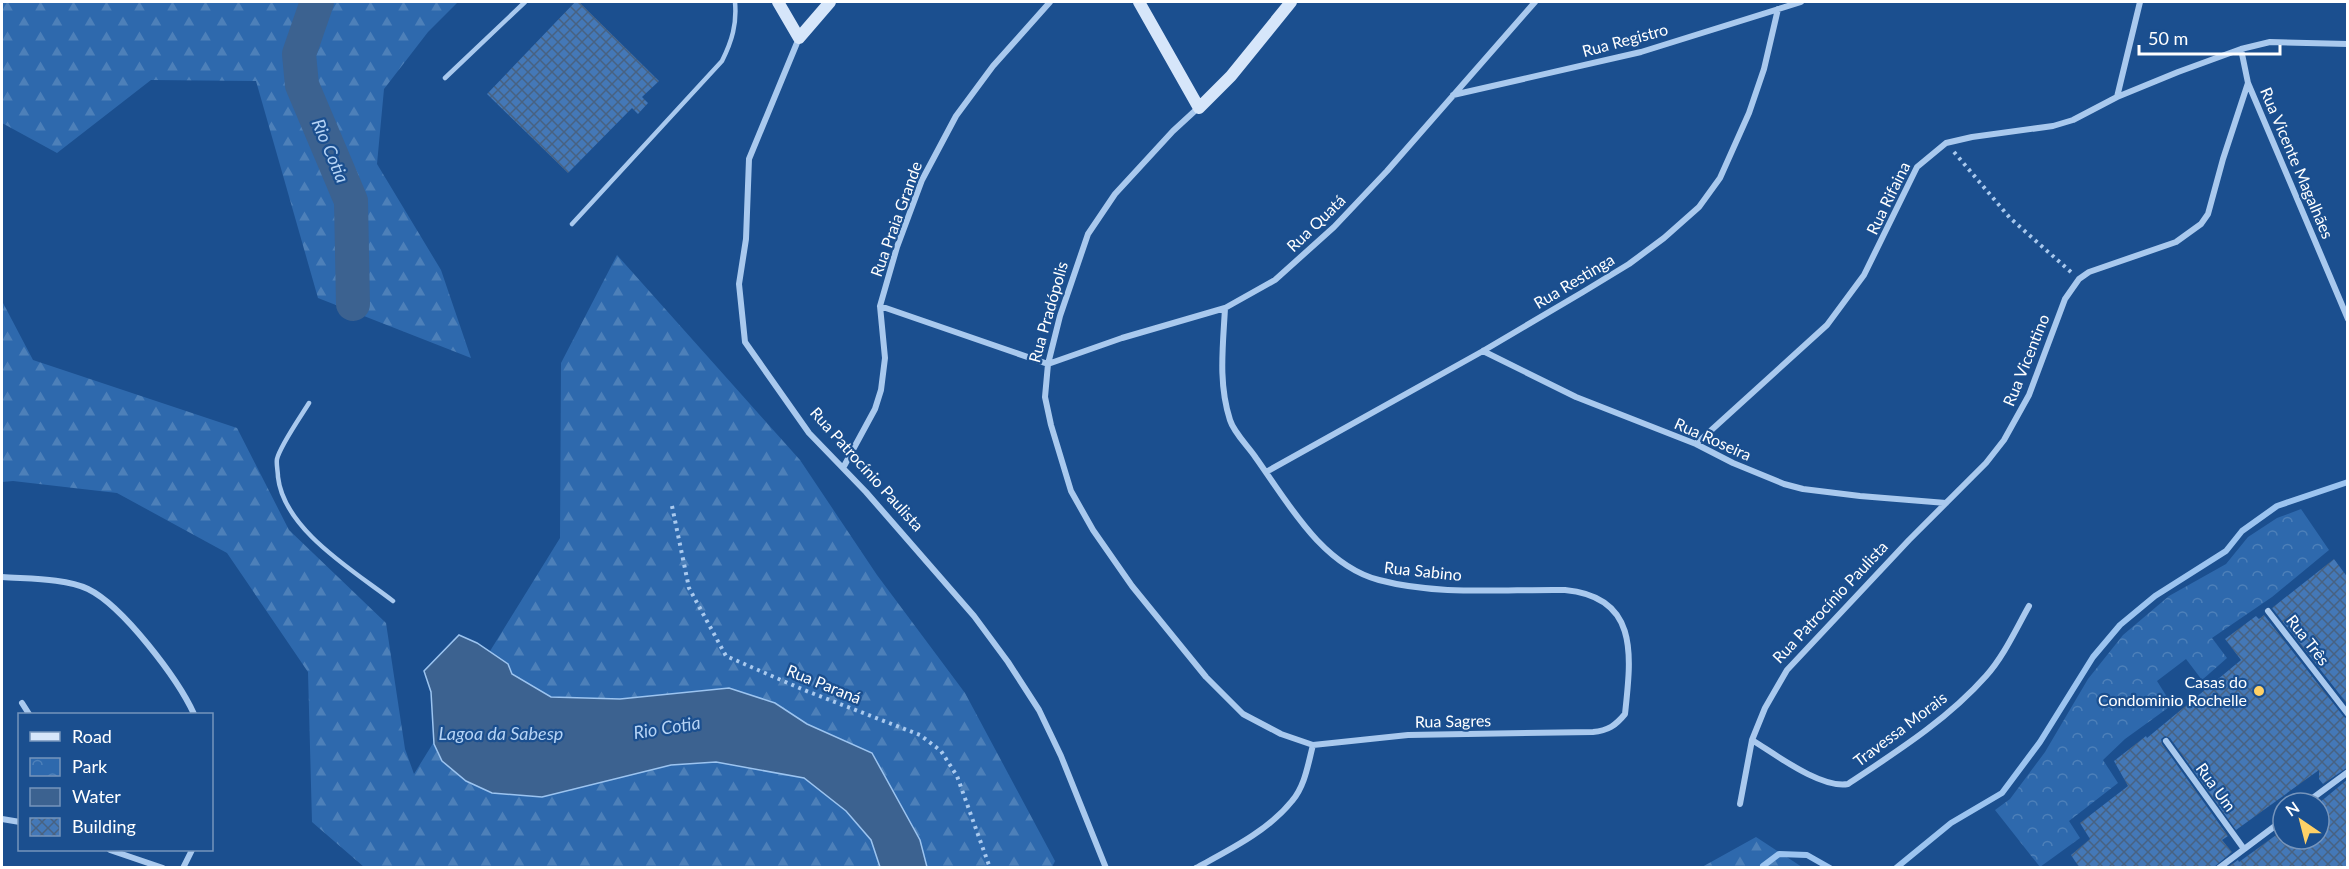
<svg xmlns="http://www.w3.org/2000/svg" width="2349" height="869" font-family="Lato,sans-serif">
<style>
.forest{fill:url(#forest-firs)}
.park{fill:url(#park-crowns)}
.water{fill:#3c6290;stroke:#9cc4f0;stroke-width:1.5}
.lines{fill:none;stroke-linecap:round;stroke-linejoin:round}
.stream{stroke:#9cc4f0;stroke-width:6}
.river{stroke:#3c6290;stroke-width:34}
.building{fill:url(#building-cross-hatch)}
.path{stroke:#a9c9ee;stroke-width:4;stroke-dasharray:3 4.5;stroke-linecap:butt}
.lane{stroke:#a9c9ee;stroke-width:4.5}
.street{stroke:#a9c9ee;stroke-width:6}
.secondary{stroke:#d6e6fa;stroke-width:12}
.poi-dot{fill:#ffd166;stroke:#1b4f8f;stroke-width:2}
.labels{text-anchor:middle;stroke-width:4.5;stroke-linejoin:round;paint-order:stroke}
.street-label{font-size:16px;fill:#fff;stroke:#1b4f8f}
.poi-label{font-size:16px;fill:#fff;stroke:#1b4f8f;text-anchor:end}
.water-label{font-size:18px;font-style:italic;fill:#b5d3f5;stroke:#1b4f8f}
</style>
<defs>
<pattern id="forest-firs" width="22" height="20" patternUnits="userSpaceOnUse" patternTransform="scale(1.5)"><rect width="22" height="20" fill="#2e69ad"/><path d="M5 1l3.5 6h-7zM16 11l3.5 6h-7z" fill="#4d80b9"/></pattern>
<pattern id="park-crowns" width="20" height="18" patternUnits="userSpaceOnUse" patternTransform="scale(1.5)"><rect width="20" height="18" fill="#2e69ad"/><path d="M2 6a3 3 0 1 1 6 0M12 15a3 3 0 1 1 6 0" fill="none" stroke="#4d80b9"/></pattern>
<pattern id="building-cross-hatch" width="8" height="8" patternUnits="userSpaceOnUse" patternTransform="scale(1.5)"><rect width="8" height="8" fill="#4478b7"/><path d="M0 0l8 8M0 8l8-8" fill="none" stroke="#486282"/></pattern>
</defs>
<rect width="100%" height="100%" fill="#1b4f8f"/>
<path class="forest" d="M2,2H458L428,32L384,89L377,164L441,270L471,358L318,298L256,81L151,80L57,153L2,123Z
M617,255L800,460L877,575L965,693L1055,861L1052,867H364L312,822L308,672L227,553L117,493L13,481L2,482V301L33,360L237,428L289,530L386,623L405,749L414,774L560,538L561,363Z
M1756,837L1802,867H1702Z"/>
<path class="park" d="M2301,509L2329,550L2272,597L2212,638L2227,658L2202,680L2186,659L2157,681L2172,705L2125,739L2103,760L2118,783L2069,821L2080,838L2040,867L1995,810L2010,799L2045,752L2088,679L2123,635L2169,596L2226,564L2248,537L2277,518Z"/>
<path class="water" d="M459,635L477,643L508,664L512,674L551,697L620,699L729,688L775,703L807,724L872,753L920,840L927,867H880L871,840L846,811L804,778L716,762L671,765L542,797L492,793L466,781L442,761L434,744L431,692L424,671Z"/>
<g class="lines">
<path class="stream" d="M1763,866L1779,854L1807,855L1830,868
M1896,868L1951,823L2002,793L2040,742L2093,657L2120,625L2155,596L2226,551L2242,531L2277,506L2348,482"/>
<path class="river" d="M317,2L299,54L302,85L351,201L353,304"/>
</g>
<path class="building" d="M575,2H579L659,81L642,97L648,103L638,114L632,108L568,173L487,94Z
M2334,559L2348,578V705L2272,608Z
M2264,615L2344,717L2348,719V767L2323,784L2319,779V770L2236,830L2170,738L2165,736L2161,739L2162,744L2228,836L2222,840L2232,852L2214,867H2079L2071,855L2090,839L2080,823L2128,786L2114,761L2146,736L2147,738L2241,660L2225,639L2256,616L2259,619Z
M2348,779V867H2228L2238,860L2239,862L2283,830V839H2319V803Z"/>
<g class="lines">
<path class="path" d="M1954,152L2010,218L2072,273
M672,506L689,588L726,656L804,690L920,735L941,751L957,776L990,868"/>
<path class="lane" d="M445,78L525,2
M572,224L722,61C732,41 737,24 735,2
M309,403C301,416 280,446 277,459C276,464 278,471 278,477C284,530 354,571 393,601"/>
<path class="street" d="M799,38L749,159L746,239L739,284L745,342L809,433L866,492L974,616L1008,662L1039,710L1061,756L1106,868
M2241,49L2248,83L2348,319
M1453,95L1641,52L1801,2
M2117,97L2140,2
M1198,108L1173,131L1115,194L1088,234L1060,316L1048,364L1045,397L1051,425L1071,491L1093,530L1132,586L1206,677L1243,714L1281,734L1313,745L1408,735L1593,732C1608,731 1616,725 1625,714C1631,657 1640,597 1565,590C1504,589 1439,596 1379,580C1322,565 1288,503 1256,458C1248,446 1234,433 1230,420C1218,383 1223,346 1225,308
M880,306L1048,364L1122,338L1225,308L1275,280L1334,227L1387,171L1535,2
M1483,351L1576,397L1696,444L1733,463L1784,484L1803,489L1860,496L1946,503
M1696,444L1827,325L1864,275L1917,167L1946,143L1972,137L2053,126L2073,120L2117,97L2178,72L2241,49L2270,42L2348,44
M843,468L875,409L881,390L885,358L880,306L897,247L922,180L956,116L993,66L1050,2
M1266,472L1483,351L1583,292L1629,264L1664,238L1699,207L1720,178L1749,113L1764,69L1778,9
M2,577C27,579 65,578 88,589C123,606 178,679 194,714
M2268,611L2348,714
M22,703L29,714
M1752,740C1775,754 1821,789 1848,784C1896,752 1947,720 1986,676C2004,656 2016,629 2029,606
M2166,741L2244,849
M2306,803L2348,772
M1740,804L1752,740L1765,708L1787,670L1909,540L1986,463L2004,440L2029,395L2065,299L2079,279L2089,272L2176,242L2201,224L2208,214L2223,159L2248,83
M2,819L20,822
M110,850L163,868
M183,868L192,850
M1196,868C1229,850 1268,831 1292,801C1305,786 1308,764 1313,745
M2219,868L2283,820"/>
<path class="secondary" d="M778,2L799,38L830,2
M1139,2L1199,108L1231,76L1291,2"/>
</g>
<circle class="poi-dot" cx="2259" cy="691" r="6"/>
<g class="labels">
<g class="street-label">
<text transform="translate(1625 40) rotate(-15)" y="6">Rua Registro</text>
<text transform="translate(2297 163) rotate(67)" y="6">Rua Vicente Magalhães</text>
<text transform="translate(1888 198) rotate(-64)" y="6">Rua Rifaina</text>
<text transform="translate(896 219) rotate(-70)" y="6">Rua Praia Grande</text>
<text transform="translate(1316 223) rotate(-44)" y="6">Rua Quatá</text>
<text transform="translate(1574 281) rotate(-31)" y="6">Rua Restinga</text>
<text transform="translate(1048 312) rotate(-74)" y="6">Rua Pradópolis</text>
<text transform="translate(2026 360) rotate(-68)" y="6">Rua Vicentino</text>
<text transform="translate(1713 439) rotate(24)" y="6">Rua Roseira</text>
<text transform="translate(867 469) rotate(48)" y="6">Rua Patrocínio Paulista</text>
<text transform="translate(1423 571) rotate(6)" y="6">Rua Sabino</text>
<text transform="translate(1830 602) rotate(-47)" y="6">Rua Patrocínio Paulista</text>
<text transform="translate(2308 640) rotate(52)" y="6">Rua Três</text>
<text transform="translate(824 684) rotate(22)" y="6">Rua Paraná</text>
<text transform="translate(1453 721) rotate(-1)" y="6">Rua Sagres</text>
<text transform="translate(1900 729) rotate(-37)" y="6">Travessa Morais</text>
<text transform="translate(2216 787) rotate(54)" y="6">Rua Um</text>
</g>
<g class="poi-label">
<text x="2247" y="688">Casas do<tspan x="2247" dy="18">Condominio Rochelle</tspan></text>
</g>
<g class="water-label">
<text transform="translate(330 151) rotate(67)" y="6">Rio Cotia</text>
<text transform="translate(667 728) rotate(-9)" y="6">Rio Cotia</text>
<text x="501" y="740">Lagoa da Sabesp</text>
</g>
</g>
<rect width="2349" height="869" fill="none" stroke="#ffffff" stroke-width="6"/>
<rect x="18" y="713" width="195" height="138" fill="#1b4f8f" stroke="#7695bc" stroke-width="1.5"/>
<rect x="30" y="732" width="30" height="9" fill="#d6e6fa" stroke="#7695bc" stroke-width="1.5"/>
<text x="72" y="743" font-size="18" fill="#ffffff">Road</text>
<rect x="30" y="758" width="30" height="18" fill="url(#park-crowns)" stroke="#7695bc" stroke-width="1.5"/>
<text x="72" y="773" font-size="18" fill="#ffffff">Park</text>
<rect x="30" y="788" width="30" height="18" fill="#3c6290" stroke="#7695bc" stroke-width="1.5"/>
<text x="72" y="803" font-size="18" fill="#ffffff">Water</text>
<rect x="30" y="818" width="30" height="18" fill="url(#building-cross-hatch)" stroke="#7695bc" stroke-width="1.5"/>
<text x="72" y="833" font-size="18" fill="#ffffff">Building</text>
<g transform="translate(2301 821) rotate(325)"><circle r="28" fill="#1b4f8f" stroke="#7695bc" stroke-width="1.5"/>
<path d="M0-4.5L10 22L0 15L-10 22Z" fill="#ffd166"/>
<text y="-9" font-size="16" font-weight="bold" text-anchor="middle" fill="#ffffff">N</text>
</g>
<path d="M2139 45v9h141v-9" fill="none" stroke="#ffffff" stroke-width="3"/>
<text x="2148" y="45" font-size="18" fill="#ffffff" stroke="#1b4f8f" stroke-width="4.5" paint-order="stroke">50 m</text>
</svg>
